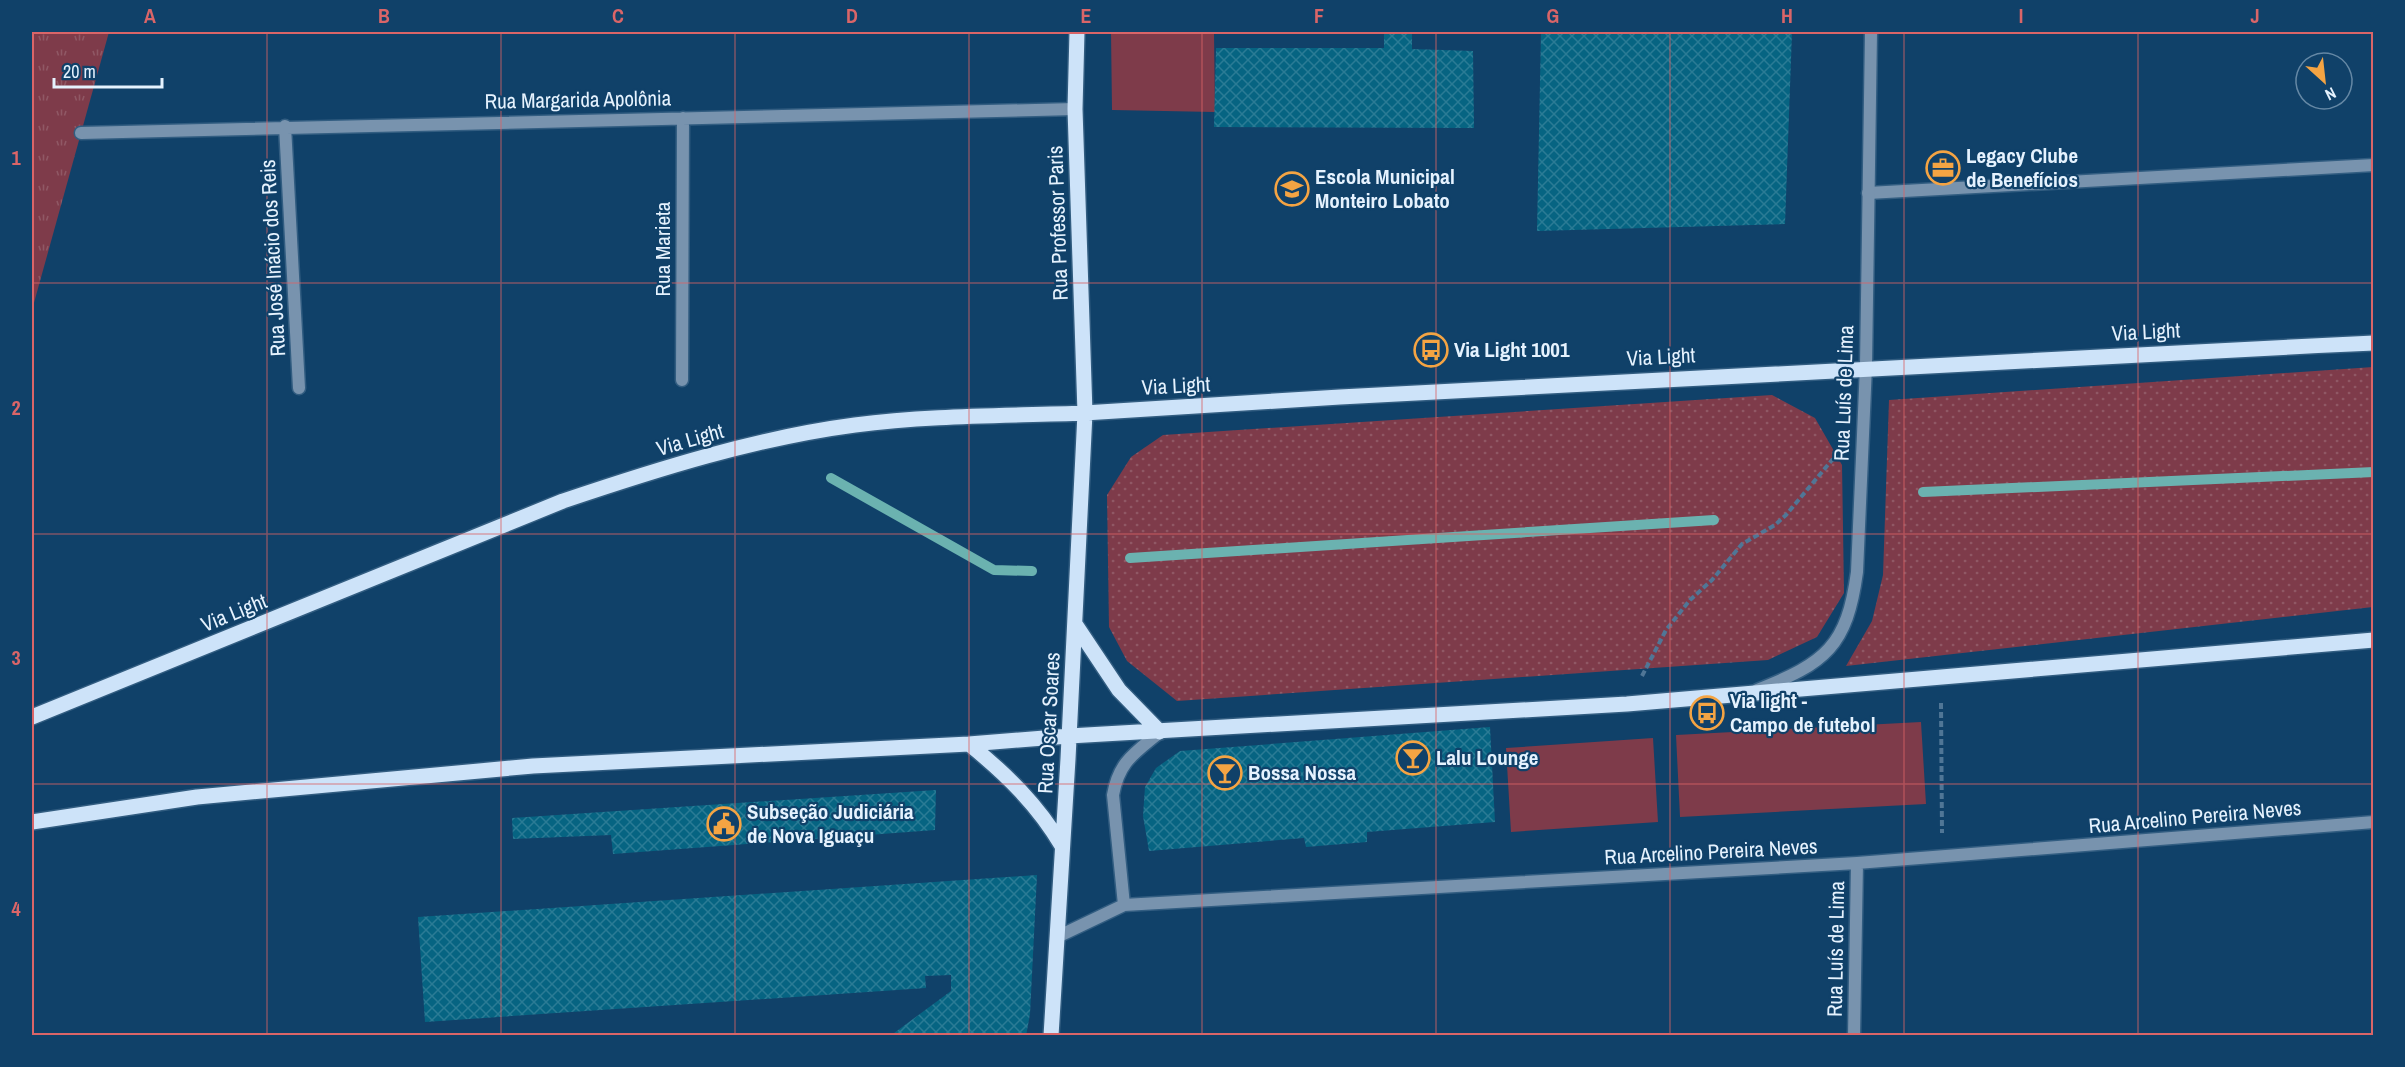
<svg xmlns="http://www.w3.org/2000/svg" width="2405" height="1067" font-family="'Archivo Narrow',sans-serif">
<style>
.grass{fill:url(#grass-tufts)}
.park{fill:url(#park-dots)}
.pitch{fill:#7e3b4a}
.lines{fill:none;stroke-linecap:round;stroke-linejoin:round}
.stream{stroke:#6bb2b0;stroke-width:10}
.building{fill:url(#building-cross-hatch)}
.service-casing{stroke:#325d81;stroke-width:15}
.minor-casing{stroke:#325d81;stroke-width:15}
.tertiary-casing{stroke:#325d81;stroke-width:15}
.primary-casing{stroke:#325d81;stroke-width:18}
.path{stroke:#507696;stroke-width:4;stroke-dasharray:6 3;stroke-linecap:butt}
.service{stroke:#7893ae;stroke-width:12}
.minor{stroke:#7893ae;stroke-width:12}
.tertiary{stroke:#7893ae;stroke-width:12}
.primary{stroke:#cde3f9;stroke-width:15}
.grid{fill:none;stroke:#da6568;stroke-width:1.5;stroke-opacity:0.55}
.labels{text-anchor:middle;stroke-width:4.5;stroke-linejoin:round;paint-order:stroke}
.street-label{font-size:21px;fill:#e5f2fe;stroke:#104169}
.poi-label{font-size:21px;font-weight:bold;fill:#e5f2fe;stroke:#104169;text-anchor:start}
.neatline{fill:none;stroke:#da6568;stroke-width:2}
.grid-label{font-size:20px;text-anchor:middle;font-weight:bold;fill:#da6568}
</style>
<defs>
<pattern id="grass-tufts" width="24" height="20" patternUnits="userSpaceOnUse" patternTransform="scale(1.5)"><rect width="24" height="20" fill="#7e3b4a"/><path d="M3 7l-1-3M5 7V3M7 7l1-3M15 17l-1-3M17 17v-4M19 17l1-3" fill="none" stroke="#905865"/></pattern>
<pattern id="park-dots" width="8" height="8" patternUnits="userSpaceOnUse" patternTransform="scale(1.5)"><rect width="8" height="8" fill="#7e3b4a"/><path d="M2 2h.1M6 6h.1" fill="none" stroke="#905865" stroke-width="1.8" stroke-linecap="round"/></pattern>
<pattern id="building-cross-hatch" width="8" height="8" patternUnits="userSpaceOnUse" patternTransform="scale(1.5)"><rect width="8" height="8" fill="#066482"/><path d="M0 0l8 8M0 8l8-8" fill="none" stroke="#2a7b95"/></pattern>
</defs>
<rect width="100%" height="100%" fill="#104169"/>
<path class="grass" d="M32,32H109L32,310Z"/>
<path class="park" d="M2373,367V607L1846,666L1872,621L1883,575L1889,400Z
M1772,395L1815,418L1842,465L1844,593L1817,637L1768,660L1177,701L1127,661L1109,627L1107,495L1131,457L1163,435Z"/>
<path class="pitch" d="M1111,32H1214L1215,112L1112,110Z
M1921,722L1926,804L1680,817L1676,735Z
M1653,738L1658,822L1511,832L1506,748Z"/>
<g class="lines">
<path class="stream" d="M831,478L994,570L1032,571
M1923,492L2374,472
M1130,558L1714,520"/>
</g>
<path class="building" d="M1384,32H1412V49L1473,51L1474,128L1214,127L1216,48H1384Z
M1541,32H1792L1785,224L1537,231Z
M1490,727L1495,822L1367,832V842L1306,847L1304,838L1149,851L1143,816L1145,787L1156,768L1180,751Z
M936,790L935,830L613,854L611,835L513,839L512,818Z
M1037,875L1030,1014L1026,1036H890L951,991V975L925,976L926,988L425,1022L418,917Z"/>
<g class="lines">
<defs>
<path id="service" d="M1868,193L2374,165"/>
<path id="minor" d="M285,126L299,388
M81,133L1075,109
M682,380L683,118
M1124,905L1113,795C1119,761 1135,753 1160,732
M1057,937L1124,905L1857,863L2374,822
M1854,1036L1857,863"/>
<path id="tertiary" d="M1757,690C1826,663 1847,646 1857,572L1866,366L1871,32"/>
<path id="primary" d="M1075,624L1119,690L1160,732
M32,717L563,501C658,469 756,438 855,425C931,415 1008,416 1084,413C1169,408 1254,402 1340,397C1684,376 2029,359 2374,343
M969,744C1006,774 1038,805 1062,846
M32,822L197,797L533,766L969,744L1069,736L1627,704L2374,640
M1051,1036L1068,759L1085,413L1075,109L1077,32"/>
</defs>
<use href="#service" class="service-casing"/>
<use href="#minor" class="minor-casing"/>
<use href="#tertiary" class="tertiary-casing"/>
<use href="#primary" class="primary-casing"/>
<path class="path" d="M1642,676L1666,630L1690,600L1712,580L1742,544L1775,525L1786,515L1832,460L1838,458
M1941,703L1942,833"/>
<use href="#service" class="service"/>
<use href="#minor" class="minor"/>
<use href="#tertiary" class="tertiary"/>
<use href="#primary" class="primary"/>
</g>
<path class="grid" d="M267,32V1036M501,32V1036M735,32V1036M969,32V1036M1202,32V1036M1436,32V1036M1670,32V1036M1904,32V1036M2138,32V1036M32,283H2374M32,534H2374M32,784H2374"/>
<defs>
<symbol id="office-ring" viewBox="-11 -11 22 22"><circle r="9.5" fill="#104169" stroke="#f4a443" stroke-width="1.5"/><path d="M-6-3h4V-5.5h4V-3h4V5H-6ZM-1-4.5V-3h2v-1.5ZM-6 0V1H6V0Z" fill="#f4a443"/></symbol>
<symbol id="school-ring" viewBox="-11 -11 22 22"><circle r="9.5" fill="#104169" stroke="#f4a443" stroke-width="1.5"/><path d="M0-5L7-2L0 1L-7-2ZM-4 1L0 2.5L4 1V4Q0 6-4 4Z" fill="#f4a443"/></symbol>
<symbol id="bus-ring" viewBox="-11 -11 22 22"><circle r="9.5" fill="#104169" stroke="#f4a443" stroke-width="1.5"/><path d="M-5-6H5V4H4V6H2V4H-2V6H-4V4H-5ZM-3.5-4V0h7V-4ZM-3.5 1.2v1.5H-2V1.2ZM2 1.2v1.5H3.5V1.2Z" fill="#f4a443"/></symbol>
<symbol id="bar-ring" viewBox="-11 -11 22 22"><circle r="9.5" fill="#104169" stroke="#f4a443" stroke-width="1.5"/><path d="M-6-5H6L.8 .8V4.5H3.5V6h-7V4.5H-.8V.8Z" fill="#f4a443"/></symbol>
<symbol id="civic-ring" viewBox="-11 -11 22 22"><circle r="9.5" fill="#104169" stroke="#f4a443" stroke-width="1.5"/><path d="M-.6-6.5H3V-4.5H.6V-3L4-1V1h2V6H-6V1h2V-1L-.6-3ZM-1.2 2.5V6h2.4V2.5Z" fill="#f4a443"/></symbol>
</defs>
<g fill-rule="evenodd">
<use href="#office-ring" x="1924" y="149" width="38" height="38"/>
<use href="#school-ring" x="1273" y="170" width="38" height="38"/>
<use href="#bus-ring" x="1412" y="331" width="38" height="38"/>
<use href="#bus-ring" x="1688" y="694" width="38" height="38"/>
<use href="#bar-ring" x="1394" y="739" width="38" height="38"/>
<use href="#bar-ring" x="1206" y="754" width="38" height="38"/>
<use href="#civic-ring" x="705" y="805" width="38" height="38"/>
</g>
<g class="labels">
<g class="street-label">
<text transform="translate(578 100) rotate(-1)" y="7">Rua Margarida Apolônia</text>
<text transform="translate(1058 223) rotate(-92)" y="7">Rua Professor Paris</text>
<text transform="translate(663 249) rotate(-90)" y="7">Rua Marieta</text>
<text transform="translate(273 258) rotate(-93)" y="7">Rua José Inácio dos Reis</text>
<text transform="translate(2146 332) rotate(-3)" y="7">Via Light</text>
<text transform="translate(1661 357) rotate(-3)" y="7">Via Light</text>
<text transform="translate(1176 386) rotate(-3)" y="7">Via Light</text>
<text transform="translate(1844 393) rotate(-88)" y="7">Rua Luís de Lima</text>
<text transform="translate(690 440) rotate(-16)" y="7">Via Light</text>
<text transform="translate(234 613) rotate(-22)" y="7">Via Light</text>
<text transform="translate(1049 723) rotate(-87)" y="7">Rua Oscar Soares</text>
<text transform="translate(2195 817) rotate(-5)" y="7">Rua Arcelino Pereira Neves</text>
<text transform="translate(1711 852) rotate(-3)" y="7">Rua Arcelino Pereira Neves</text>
<text transform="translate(1836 949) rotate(-89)" y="7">Rua Luís de Lima</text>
</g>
<g class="poi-label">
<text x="1966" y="163">Legacy Clube<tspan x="1966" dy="24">de Benefícios</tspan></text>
<text x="1315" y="184">Escola Municipal<tspan x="1315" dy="24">Monteiro Lobato</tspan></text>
<text x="1454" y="357">Via Light 1001</text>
<text x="1730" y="708">Via light -<tspan x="1730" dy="24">Campo de futebol</tspan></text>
<text x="1436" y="765">Lalu Lounge</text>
<text x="1248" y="780">Bossa Nossa</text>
<text x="747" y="819">Subseção Judiciária<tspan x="747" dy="24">de Nova Iguaçu</tspan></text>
</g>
</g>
<rect width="2405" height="1067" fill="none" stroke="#104169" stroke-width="66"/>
<g transform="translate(2324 81) rotate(153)"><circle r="28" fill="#104169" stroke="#6588a5" stroke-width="1.5"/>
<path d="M0-4.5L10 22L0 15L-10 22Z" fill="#f4a443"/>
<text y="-9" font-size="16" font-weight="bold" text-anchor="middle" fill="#e5f2fe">N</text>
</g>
<path d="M54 78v9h108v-9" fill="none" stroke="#e5f2fe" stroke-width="3"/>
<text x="63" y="78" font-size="18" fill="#e5f2fe" stroke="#104169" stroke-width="4.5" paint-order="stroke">20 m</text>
<rect x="33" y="33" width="2339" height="1001" class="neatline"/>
<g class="grid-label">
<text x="150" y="23">A</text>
<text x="384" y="23">B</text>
<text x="618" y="23">C</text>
<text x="852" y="23">D</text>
<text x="1086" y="23">E</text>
<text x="1319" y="23">F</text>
<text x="1553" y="23">G</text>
<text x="1787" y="23">H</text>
<text x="2021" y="23">I</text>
<text x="2255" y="23">J</text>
<text x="16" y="165">1</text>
<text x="16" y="415">2</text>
<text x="16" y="665">3</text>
<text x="16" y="916">4</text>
</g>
</svg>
